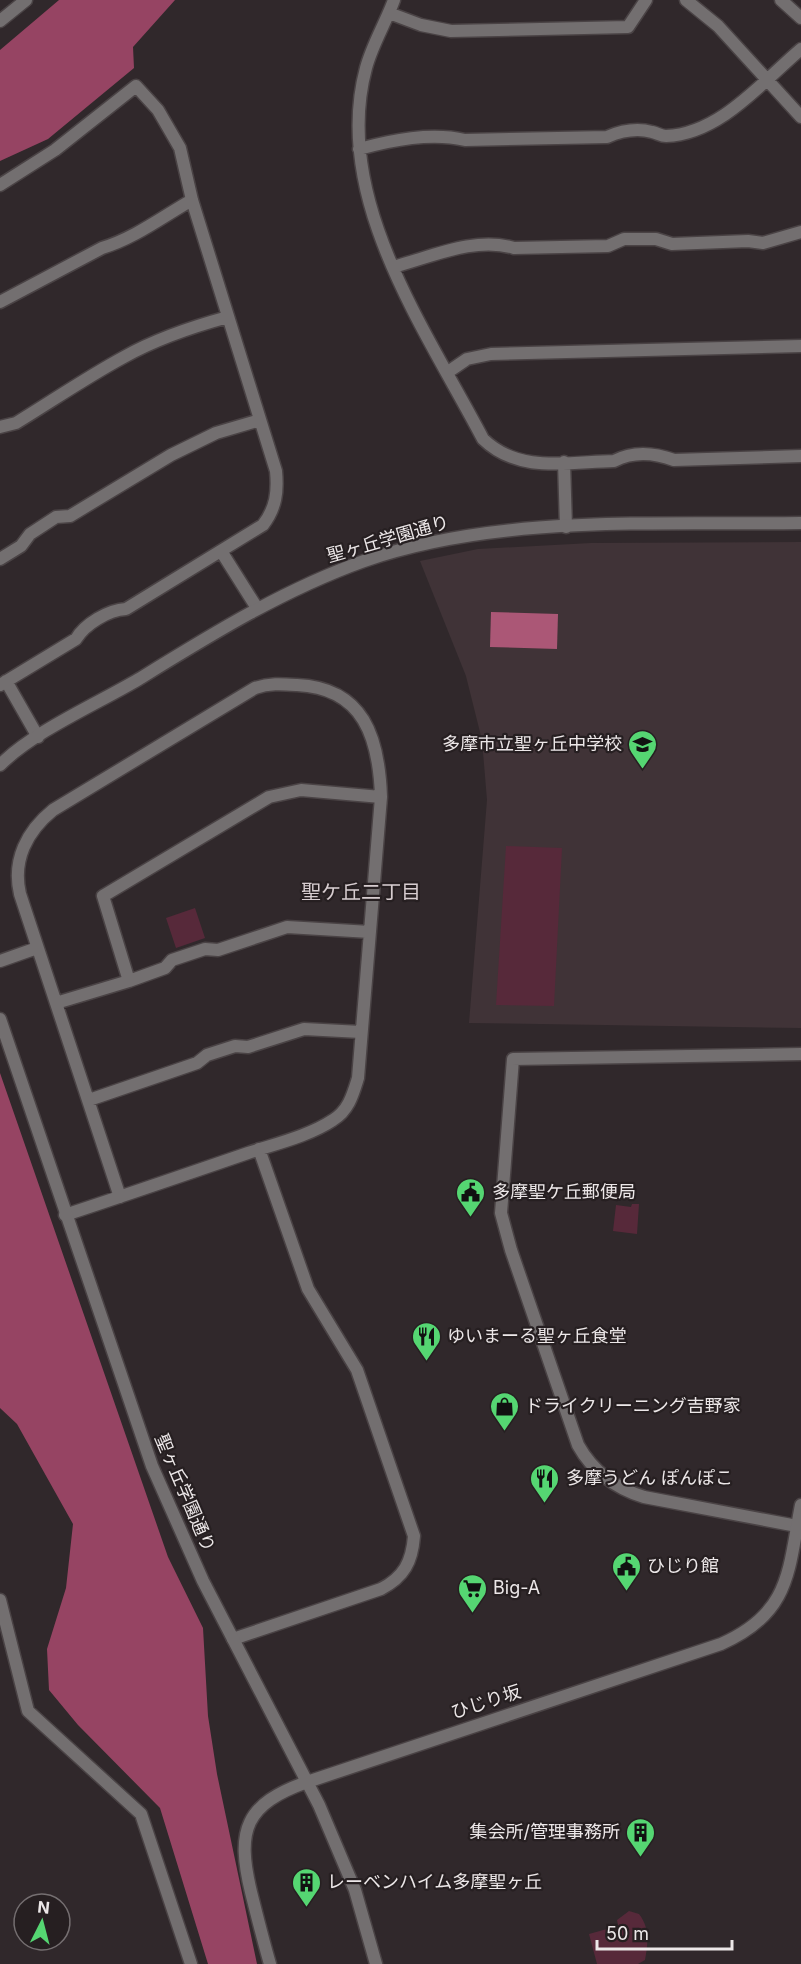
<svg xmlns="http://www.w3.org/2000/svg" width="801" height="1964" font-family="Inter,'Noto Sans JP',sans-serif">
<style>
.built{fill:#403337}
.green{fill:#57293a}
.forest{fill:#964463}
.water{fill:#ab5776}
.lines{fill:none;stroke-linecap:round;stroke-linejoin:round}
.minor-casing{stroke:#4a4345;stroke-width:15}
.tertiary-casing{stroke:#4a4345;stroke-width:15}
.minor{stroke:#736f70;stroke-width:12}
.tertiary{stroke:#736f70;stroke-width:12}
.labels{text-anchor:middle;stroke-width:4.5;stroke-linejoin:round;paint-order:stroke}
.street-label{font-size:18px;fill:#ece7e8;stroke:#261f21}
.poi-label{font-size:18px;fill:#ece7e8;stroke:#261f21;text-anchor:start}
.neighbourhood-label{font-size:20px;fill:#d7cdd0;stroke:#261f21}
</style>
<rect width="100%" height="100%" fill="#30282b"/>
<path class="built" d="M801,542V1028L469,1023L487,800L482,740L466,676L420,561L478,549L591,543Z"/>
<path class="green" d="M506,846L562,848L554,1006L496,1005Z
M195,908L205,938L176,948L166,918Z
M632,1204H639L637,1234L613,1231L616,1205L631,1207Z
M629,1911L639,1914C650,1928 648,1944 645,1960L638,1964H597L589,1934L614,1927L619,1930L617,1920Z"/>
<path class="forest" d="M59,0H175L133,47L134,68L48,139L0,161V50Z
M0,1073L168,1557L203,1628L208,1716L217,1774L257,1964H208L160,1808L78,1725L49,1690L47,1649L66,1588L73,1524L17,1424L0,1408Z"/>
<path class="water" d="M491,612L558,614L557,649L490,647Z"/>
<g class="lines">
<defs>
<path id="minor" d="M394,0C386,22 372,45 366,68C331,197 426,330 483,439C519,474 568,462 614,461C633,451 655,453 674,460L801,456
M686,0L718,26L801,117
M389,13L421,25L451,31L628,27L646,0
M359,149C392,140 431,132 465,140L607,137C621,131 637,128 652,132C657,133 661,136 666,136C720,134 762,82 801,49
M0,185L55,150L136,86L158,110L180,148L192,200L276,471C278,492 276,508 263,525L126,609C108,610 85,624 76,639L0,685
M393,267C431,257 475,236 514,248L608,246L624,239H656L672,244L748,241L763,243L801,232
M0,302L102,248C135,238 162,217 192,200
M448,372L467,359L491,354L801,346
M0,427L16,423C52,401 87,377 124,357C154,340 195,326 228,317
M564,462L566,527
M221,551L257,608
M0,559L21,546L30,534L56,517L70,516L171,455L216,433L260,420
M6,681L38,737
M0,961L37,948
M129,981L103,896L269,797L301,790L381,797
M56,1003L129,981L165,968L172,960L205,949L218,950L287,927L370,932
M89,1100L197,1063L207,1055L235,1046L248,1047L304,1029L361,1032
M65,1215C126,1195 187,1174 248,1153C275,1144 309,1136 333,1120C349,1110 353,1094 358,1078L381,797C379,738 364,688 297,685C282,684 269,683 255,688L53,810C27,831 12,860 20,894L120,1197
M797,1526L644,1497C615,1488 593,1472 578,1445L511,1250L501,1213L513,1059L801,1054
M0,1600L28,1711L141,1814L191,1964
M233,1639L381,1589C404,1577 412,1562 414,1536L357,1370L308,1289L259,1149"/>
<path id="tertiary" d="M781,0L801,18
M0,21L26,0
M0,765C34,731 97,704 139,679C212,634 283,590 364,561C499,514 659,525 801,523
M0,1019L152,1466L203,1581L319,1805L355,1890L376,1964
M270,1964C263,1940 257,1916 251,1892C236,1830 245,1804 307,1782L721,1644C791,1613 788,1571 801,1505"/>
</defs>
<use href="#minor" class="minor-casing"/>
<use href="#tertiary" class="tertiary-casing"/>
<use href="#minor" class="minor"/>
<use href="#tertiary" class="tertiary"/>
</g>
<defs>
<symbol id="school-pin" viewBox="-11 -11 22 30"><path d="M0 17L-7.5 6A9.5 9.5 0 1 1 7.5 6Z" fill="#55d672" stroke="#261f21"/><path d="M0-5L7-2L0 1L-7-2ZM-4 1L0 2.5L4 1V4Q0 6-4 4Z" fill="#111"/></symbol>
<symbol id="civic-pin" viewBox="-11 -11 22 30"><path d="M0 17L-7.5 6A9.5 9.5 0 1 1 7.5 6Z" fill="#55d672" stroke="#261f21"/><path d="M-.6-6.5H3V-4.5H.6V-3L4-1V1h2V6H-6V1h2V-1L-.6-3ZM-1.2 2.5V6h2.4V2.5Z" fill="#111"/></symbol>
<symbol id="restaurant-pin" viewBox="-11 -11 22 30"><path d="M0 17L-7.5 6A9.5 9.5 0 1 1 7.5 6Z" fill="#55d672" stroke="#261f21"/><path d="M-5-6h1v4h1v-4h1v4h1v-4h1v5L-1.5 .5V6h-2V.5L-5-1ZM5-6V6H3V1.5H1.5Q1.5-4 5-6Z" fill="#111"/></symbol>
<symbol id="shop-pin" viewBox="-11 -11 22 30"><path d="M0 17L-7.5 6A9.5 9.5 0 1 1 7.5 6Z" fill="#55d672" stroke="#261f21"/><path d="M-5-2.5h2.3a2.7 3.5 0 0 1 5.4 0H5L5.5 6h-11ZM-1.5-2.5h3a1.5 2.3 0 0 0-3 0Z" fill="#111"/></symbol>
<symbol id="supermarket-pin" viewBox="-11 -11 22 30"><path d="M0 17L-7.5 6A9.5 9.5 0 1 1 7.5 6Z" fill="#55d672" stroke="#261f21"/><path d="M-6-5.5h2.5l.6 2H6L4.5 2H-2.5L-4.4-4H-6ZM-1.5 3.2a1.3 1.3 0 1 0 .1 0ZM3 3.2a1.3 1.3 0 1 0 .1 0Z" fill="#111"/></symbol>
<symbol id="building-pin" viewBox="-11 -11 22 30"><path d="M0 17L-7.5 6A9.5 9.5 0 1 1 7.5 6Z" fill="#55d672" stroke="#261f21"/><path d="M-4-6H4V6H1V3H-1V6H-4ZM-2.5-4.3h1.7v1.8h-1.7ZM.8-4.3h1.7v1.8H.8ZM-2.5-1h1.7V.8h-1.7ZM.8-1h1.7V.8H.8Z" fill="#111"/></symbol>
</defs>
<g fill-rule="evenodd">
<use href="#school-pin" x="626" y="728" width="33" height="45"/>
<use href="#civic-pin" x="454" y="1176" width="33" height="45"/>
<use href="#restaurant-pin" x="410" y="1320" width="33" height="45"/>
<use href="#shop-pin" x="488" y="1390" width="33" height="45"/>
<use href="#restaurant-pin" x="528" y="1462" width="33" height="45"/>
<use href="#civic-pin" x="610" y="1550" width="33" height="45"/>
<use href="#supermarket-pin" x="456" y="1572" width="33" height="45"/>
<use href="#building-pin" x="624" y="1816" width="33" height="45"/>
<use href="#building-pin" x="290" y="1866" width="33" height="45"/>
</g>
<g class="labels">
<g class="street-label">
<text transform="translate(388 539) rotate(-16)" y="6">聖ヶ丘学園通り</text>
<text transform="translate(185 1493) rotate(67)" y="6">聖ヶ丘学園通り</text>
<text transform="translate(486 1702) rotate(-18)" y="6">ひじり坂</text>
</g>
<g class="poi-label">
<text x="622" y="750" text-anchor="end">多摩市立聖ヶ丘中学校</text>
<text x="492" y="1198">多摩聖ケ丘郵便局</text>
<text x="447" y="1342">ゆいまーる聖ヶ丘食堂</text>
<text x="525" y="1412">ドライクリーニング吉野家</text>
<text x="566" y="1484">多摩うどん ぽんぽこ</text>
<text x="647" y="1572">ひじり館</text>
<text x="493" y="1594">Big-A</text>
<text x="620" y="1838" text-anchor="end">集会所/管理事務所</text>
<text x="327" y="1888">レーベンハイム多摩聖ヶ丘</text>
</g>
<g class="neighbourhood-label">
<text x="361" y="899">聖ケ丘二丁目</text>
</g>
</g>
<g transform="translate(42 1922) rotate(6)"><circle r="28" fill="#261f21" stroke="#756f71" stroke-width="1.5"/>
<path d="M0-4.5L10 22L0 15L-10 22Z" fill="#55d672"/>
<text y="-9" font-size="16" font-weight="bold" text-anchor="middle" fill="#ece7e8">N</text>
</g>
<path d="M597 1940v9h135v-9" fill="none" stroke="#ece7e8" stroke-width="3"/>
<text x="606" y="1940" font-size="18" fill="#ece7e8" stroke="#261f21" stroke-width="4.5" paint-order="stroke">50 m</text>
</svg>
